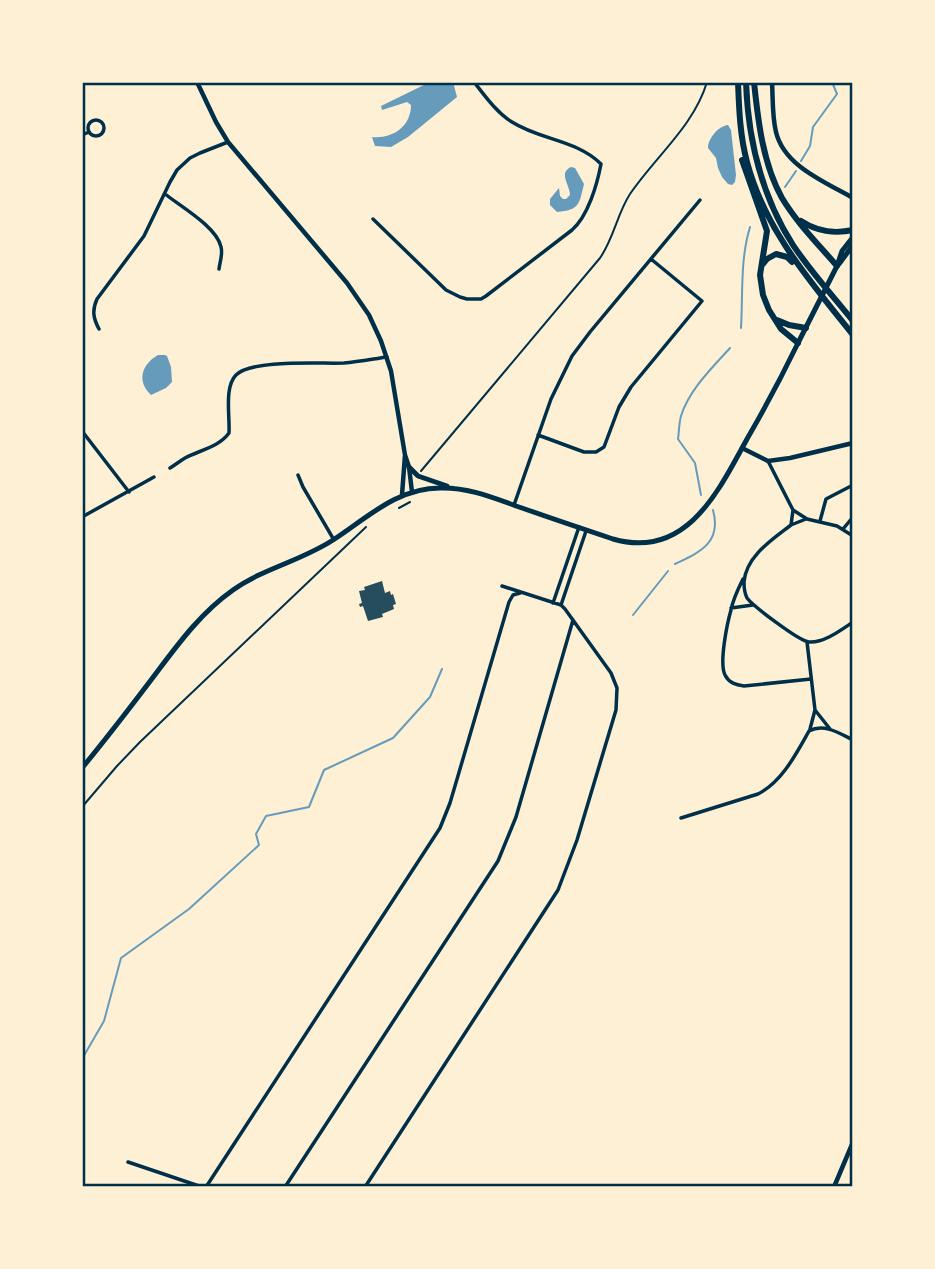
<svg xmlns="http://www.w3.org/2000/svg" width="935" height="1269" font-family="'Asap Condensed',sans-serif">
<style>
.water{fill:#669bbc}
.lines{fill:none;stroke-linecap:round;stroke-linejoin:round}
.stream{stroke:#669bbc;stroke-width:2}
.building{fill:#264d5e}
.path{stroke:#003049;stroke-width:2}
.minor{stroke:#003049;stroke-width:3.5}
.tertiary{stroke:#003049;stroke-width:4.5}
.secondary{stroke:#003049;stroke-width:5}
.primary{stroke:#003049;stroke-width:5}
.motorway{stroke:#003049;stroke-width:6}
.neatline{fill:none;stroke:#003049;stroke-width:2.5}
</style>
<rect width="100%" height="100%" fill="#fdf0d5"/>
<path class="water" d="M430,82H453L457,97L408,137L391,147L375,146L372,137C392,139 411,127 411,105L407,102L382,110L381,106Z
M728,125L731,130L736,175L735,182L732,185L728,184L722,177L718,168L716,158L708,148C708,139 718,126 728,125Z
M571,167L575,168L584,184C579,204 580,210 557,212L550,205V199L559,188L560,196L563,199H566L570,195C570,185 558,173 571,167Z
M158,355H165L167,356L171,367L172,382L166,388L151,395C136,381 142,364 158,355Z"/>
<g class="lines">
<path class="stream" d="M801,161L810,146L813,127L837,94L832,82
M785,187L796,171
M741,328C743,294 740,260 750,227
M701,495L695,463L678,439C679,432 679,423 681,416C689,390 712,368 730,348
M675,564C700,552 722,543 713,510
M633,615L668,571
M82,1059L104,1021L121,958L189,909L259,845L256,834L266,816L309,807L324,770L393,738L430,697L442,669"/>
</g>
<path class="building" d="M382,581L385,593L390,591L391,595L393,594L396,604L393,605L394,609L382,614L383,617L368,621L363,606L360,607L359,604L362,603L359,591L365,590L364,587Z"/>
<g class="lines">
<path class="path" d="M421,471L600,258C614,238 617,214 630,194C655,157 694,126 707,82
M399,508L410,502
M82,807L117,766L140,742L366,527"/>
<path class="minor" d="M88 128a8 8 0 1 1 16 0a8 8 0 1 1-16 0Z
M82,135L89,132
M165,194C180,206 217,227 221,247C223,254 220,261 219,269
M373,219L446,290L460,297L467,299H481L486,296L572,230C588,216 597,185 601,164C577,140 540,140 512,122C497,113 485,96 474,82
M99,329C93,318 92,310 97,299L144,236L170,182L177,170L190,158L200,153L228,142
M82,431L129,492
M538,435L584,452H596L604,447L619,407L631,387L702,301L651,259
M768,461L793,510L807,519L837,526L853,536
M170,468C175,465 180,461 185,458C200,450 219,447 229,433C230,416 224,387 236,375C252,359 321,364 344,363C358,362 373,359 387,357
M298,475L303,487L334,540
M514,505L551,399L572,356L590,332L700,200
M793,510L791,525C773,539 746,556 744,582C744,587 745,594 747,598C753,606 799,641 809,642C824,643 841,630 853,622
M82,517L154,477
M820,521L826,499L853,485
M791,525L806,519
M843,529L853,517
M743,579C738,589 733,599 731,610C727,624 719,663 725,675C729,683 736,685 744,686L811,679
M553,603L579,527
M561,605L586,531
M731,608L753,605
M807,642L815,710L830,729
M810,729L815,710
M681,818L758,794C782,782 796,754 809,731C824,723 839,733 853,740
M128,1162L202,1187
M206,1187L440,828L450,803L509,602L513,595L520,593
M285,1187L498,861L516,817L573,620
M365,1187L558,890L577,840L616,710L617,688L611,673L565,609L561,605L502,586"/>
<path class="tertiary" d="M197,82L216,122L228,142L347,283L369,315L381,341L391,371L405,455L409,467L412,492
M772,82C773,98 772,116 776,132C784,166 825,182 853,198
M742,448L768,461L790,458L853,443
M402,495L405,455
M834,1187L853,1142"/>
<path class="secondary" d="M409,467L418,476L447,486
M82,768C106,739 129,709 151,680C176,647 199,614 233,590C264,568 301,561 333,540C367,518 397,488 440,488C469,487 496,499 522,508C553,519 583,529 613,539C686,560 718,492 747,439C765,408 782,376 798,343"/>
<path class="primary" d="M839,264L853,245
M798,343L837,266L842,251L853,237"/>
<path class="motorway" d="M738,82C739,109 740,136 747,162C765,230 810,281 853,335
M746,82C748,141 761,195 793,245C811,272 833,296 853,321
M754,82C758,121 763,164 782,198C797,223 818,244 837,266
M742,160L767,231L760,275L763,295L769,310L781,329L798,343
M801,221C816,231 835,234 853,230
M853,253V260
M763,264L767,259L776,254L787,257L792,262
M777,320L789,325L806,328"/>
</g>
<rect width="935" height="1269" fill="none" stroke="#fdf0d5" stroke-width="168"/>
<rect x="84" y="84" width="767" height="1101" class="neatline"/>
</svg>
